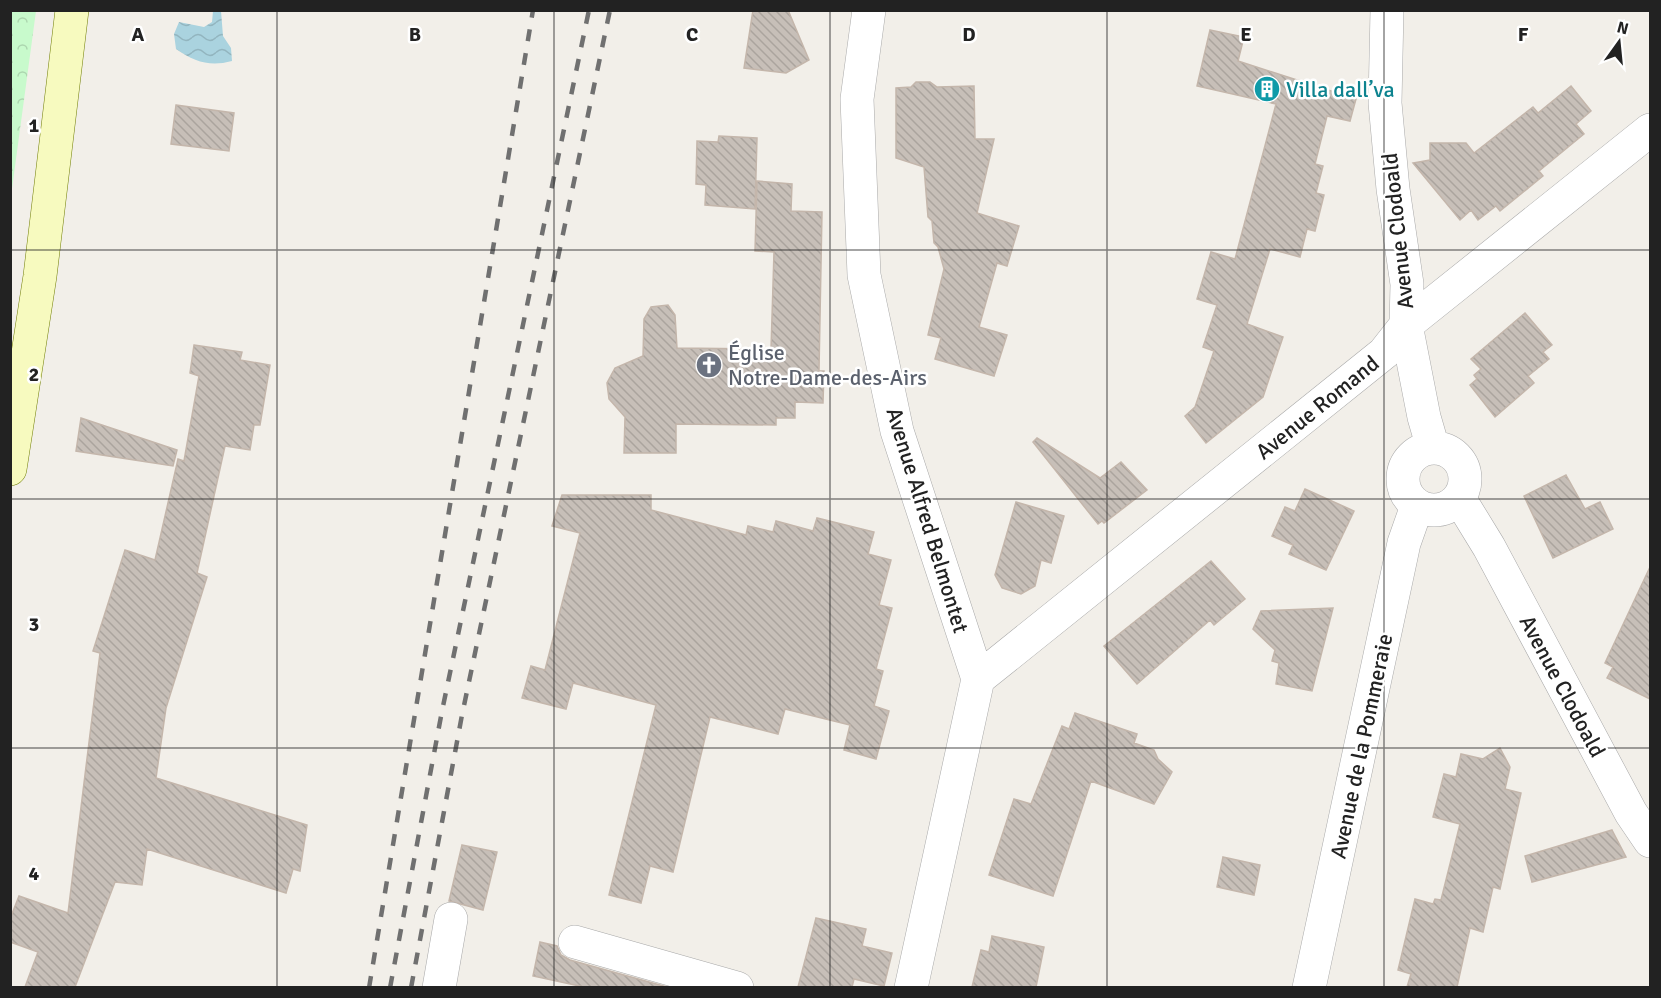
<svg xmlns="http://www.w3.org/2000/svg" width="1661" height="998" font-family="Signika,sans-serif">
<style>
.park{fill:url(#park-crowns)}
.water{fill:url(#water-waves)}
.building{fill:url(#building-back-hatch);stroke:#c4b6ab;stroke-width:1.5}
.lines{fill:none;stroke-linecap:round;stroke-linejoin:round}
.street-casing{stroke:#a9a9a9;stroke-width:34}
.secondary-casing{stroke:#707d05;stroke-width:34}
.street{stroke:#fff;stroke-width:33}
.secondary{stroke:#f7fabf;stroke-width:33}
.rail{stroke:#707070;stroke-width:4.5;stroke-dasharray:12 12;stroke-linecap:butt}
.grid{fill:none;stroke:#222;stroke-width:1.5;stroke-opacity:0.55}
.labels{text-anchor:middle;stroke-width:5;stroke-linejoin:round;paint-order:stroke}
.culture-label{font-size:22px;fill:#0d838f;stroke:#fff;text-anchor:start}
.street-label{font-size:22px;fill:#222;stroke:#fff}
.worship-label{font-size:22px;fill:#5b616d;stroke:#fff;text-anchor:start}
.grid-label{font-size:20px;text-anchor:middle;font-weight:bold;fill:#222;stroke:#fff;stroke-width:5;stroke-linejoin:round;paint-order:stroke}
</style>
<defs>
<pattern id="park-crowns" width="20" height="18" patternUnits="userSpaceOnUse" patternTransform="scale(1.5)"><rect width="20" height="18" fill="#c8facc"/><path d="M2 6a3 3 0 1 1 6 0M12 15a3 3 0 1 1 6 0" fill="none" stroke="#acd6af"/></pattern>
<pattern id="water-waves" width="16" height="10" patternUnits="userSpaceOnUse" patternTransform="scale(1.5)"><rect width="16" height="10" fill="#aad3df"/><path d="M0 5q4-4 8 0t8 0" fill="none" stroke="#92b5bf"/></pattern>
<pattern id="building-back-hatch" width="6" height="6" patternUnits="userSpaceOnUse" patternTransform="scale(1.5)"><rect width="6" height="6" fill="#c7bfb8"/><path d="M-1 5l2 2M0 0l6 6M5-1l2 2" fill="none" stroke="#aba49e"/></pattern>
</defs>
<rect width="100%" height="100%" fill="#f2efe9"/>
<path class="park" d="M11,10L36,11L11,196L10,11Z"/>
<path class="water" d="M213,11H221L223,36L231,48L232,61C210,67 195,62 176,49L174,34L179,22L204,27L212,22Z"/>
<path class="building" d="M753,10H788L809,60L786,73L744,68Z
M1210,30L1244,37L1238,61L1356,99L1350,121L1327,116L1315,164L1323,166L1316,193L1324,195L1315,231L1307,229L1300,257L1270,249L1247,324L1283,337L1263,397L1206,443L1185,416L1195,407L1214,351L1203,347L1217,305L1197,299L1211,252L1235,259L1276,104L1197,86Z
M916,82H930L937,87L974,86L975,139H994L977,213L1019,226L1007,266L997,263L979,327L1007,335L994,376L935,359L941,338L928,335L944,269L938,247L934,243L932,221L928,217L924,167L896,158V88L911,87Z
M1571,86L1591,111L1576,124L1584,134L1539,171L1543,176L1500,211L1496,206L1478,220L1471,210L1460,220L1413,163L1430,160V143H1466L1474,153L1533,107L1538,113Z
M176,105L234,113L229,151L171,144Z
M719,136L757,138L755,209L705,205L706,185L696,184L697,141L718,142Z
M757,181L792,184L791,211L822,212L819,371H824L823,403L795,402V418H776V425L676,424V453H624L625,417L609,399L607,383L615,368L643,356L644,319L651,307L668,305L675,315L677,348L771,349L774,252L755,251Z
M1525,313L1552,345L1543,352L1549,359L1528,376L1534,383L1495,417L1470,385L1477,379L1474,375L1481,369L1471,359Z
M194,345L242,352L240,360L270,365L260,425H254L250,450L225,446L197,573L207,577L166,708L156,778L307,825L300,871L293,869L286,893L147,849L142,885L115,882L75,987H25L38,952L10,942V919L19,896L68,913L100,653L93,651L125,550L155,560L178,459L184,461L199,376L190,373Z
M81,418L177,450L173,466L76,451Z
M1037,438L1100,478L1121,462L1147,490L1104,523L1102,521L1098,524L1033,442Z
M1566,475L1585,509L1600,502L1613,529L1553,558L1524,496Z
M1305,489L1354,511L1326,570L1289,554L1293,545L1272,536L1285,507L1295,511Z
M562,495H651V510L746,535L748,526L773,532L776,521L813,531L817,518L874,532L868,554L891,560L879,605L892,608L876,669L883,671L874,706L889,711L876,759L844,750L850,725L785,709L778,734L710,717L673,872L650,866L641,903L609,895L656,705L573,683L566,709L522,698L531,666L545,670L580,533L552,526Z
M1016,502L1064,516L1051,563L1041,560L1035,586L1021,594L1002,588L995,575Z
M1211,561L1245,599L1214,625L1210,620L1137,684L1104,646Z
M1650,567V699L1607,678L1613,667L1605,663Z
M1333,608L1312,691L1276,684L1279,663L1272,661L1275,650L1253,629L1261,611Z
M1075,713L1137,734L1134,743L1154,750L1158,759L1172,772L1154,804L1091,781L1053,896L989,875L1014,799L1031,804L1062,726L1069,729Z
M1500,748L1510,767L1505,789L1521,793L1500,889L1493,887L1483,932L1470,928L1457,987H1407L1411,974L1398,970L1415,899L1433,904L1435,899L1441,900L1460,824L1433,817L1444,774L1456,777L1461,754L1483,759Z
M1612,830L1626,857L1532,882L1525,856Z
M462,845L497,852L483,910L449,901Z
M1223,857L1260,865L1254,895L1217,887Z
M816,918L866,929L862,946L892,953L884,986L854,979L852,987H798Z
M992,936L1044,947L1036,987H972L981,950L989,952Z
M540,942L557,946L561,955L570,960L667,987H584L533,976Z"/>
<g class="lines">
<defs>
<path id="street" d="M869,10L857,99L864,275L897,431L978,679L911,988
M1387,10L1385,103L1393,189L1407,284L1406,325L1424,417L1433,448
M1403 479a31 31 0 1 1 62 0a31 31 0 1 1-62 0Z
M1459,498L1489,547L1631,813L1650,841
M978,679L1384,353L1406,325L1650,130
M575,942L737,988
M439,988L451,919
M1309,988L1404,543L1417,506"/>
<path id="secondary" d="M10,469L40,276L72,10"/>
</defs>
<use href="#street" class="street-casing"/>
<use href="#secondary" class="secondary-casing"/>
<use href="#street" class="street"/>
<use href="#secondary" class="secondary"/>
<path class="rail" d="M369,988L533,10
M390,988L442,711L589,10
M411,988L462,715L610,10"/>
</g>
<path class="grid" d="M277,10V988M554,10V988M830,10V988M1107,10V988M1384,10V988M10,250H1650M10,499H1650M10,748H1650"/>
<defs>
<symbol id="building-disc" viewBox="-11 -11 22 22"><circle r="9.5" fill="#0f9aa8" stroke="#fff"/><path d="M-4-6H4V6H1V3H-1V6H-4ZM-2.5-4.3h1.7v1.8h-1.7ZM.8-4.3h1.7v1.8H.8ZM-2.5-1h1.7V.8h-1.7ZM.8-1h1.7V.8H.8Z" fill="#fff"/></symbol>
<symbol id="church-disc" viewBox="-11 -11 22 22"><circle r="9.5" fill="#6b7280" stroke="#fff"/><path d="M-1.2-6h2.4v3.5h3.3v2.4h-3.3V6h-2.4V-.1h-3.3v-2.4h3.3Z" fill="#fff"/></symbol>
</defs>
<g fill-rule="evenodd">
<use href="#building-disc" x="1252" y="74" width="30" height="30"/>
<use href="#church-disc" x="694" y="350" width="30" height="30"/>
</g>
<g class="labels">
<g class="culture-label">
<text x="1286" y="97">Villa dall’va</text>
</g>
<g class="street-label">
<text transform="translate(1397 231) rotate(-96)" y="8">Avenue Clodoald</text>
<text transform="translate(1317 407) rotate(-39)" y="8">Avenue Romand</text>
<text transform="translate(928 520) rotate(73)" y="8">Avenue Alfred Belmontet</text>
<text transform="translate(1563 686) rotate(62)" y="8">Avenue Clodoald</text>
<text transform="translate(1361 746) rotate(-78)" y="8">Avenue de la Pommeraie</text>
</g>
<g class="worship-label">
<text x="728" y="360">Église<tspan x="728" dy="25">Notre-Dame-des-Airs</tspan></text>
</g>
</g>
<g class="grid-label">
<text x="138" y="41">A</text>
<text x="415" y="41">B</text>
<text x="692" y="41">C</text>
<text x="969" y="41">D</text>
<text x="1246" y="41">E</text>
<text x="1523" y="41">F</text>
<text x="34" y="132">1</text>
<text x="34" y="381">2</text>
<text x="34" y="631">3</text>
<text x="34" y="880">4</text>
</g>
<rect width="1661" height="998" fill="none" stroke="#222222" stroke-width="24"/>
<g transform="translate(1619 42) rotate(15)" stroke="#ffffff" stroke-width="4.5" paint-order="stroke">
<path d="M0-4.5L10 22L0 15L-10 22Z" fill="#222222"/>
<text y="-9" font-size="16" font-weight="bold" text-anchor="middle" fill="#222222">N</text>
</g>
</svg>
